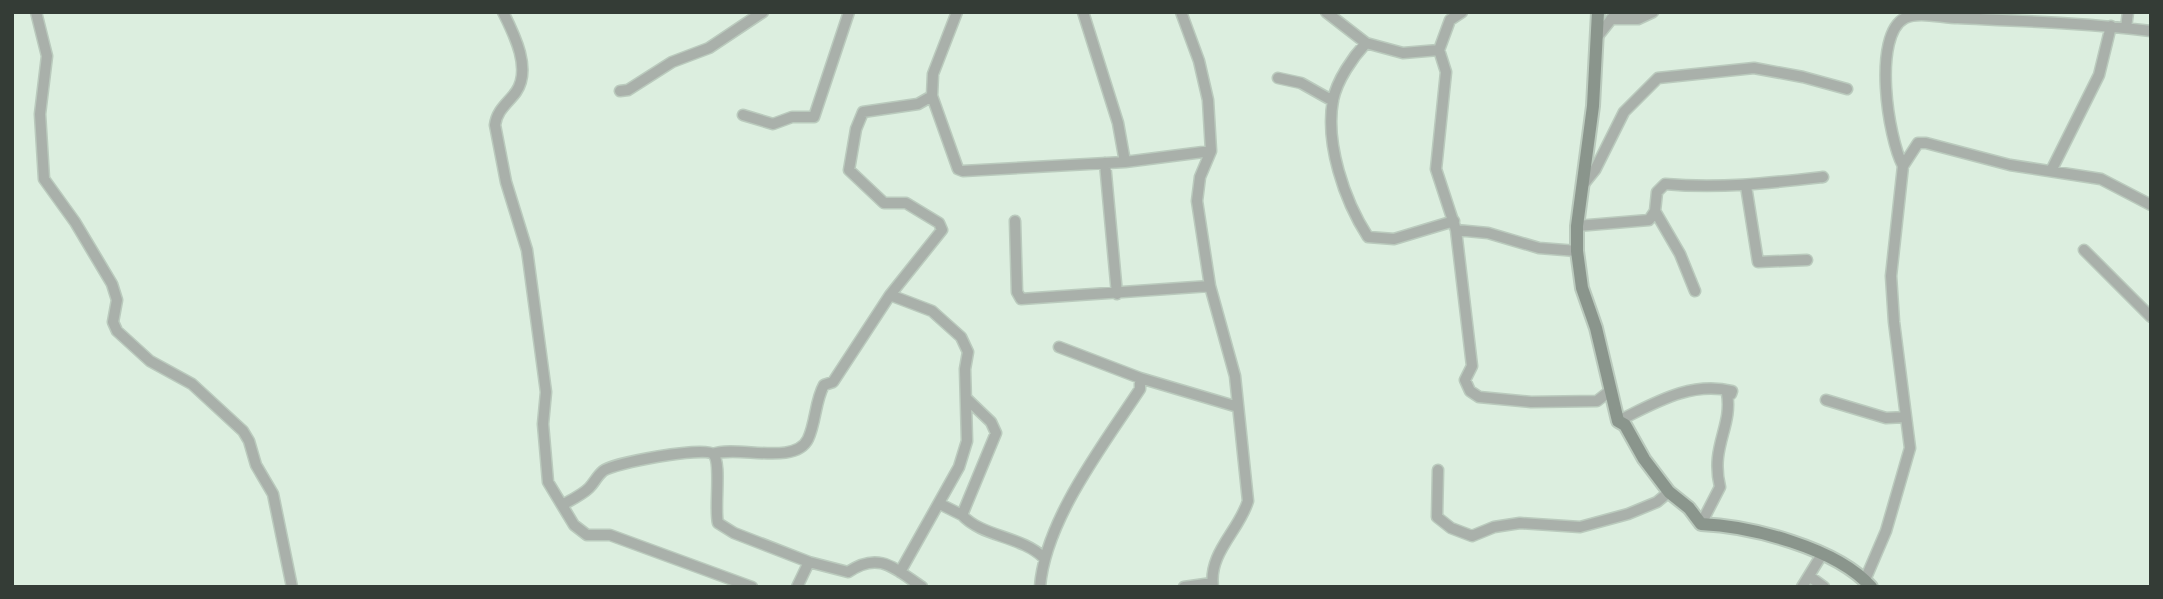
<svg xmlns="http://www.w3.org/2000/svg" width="2163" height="599" font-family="Jost,sans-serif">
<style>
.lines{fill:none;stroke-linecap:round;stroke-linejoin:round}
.street-casing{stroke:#bacabd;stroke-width:13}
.secondary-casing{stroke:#bacabd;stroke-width:16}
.street{stroke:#a9b0aa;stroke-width:10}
.secondary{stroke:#8a958c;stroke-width:12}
</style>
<rect width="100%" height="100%" fill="#dceedf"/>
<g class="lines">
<defs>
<path id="street" d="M36,12L47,56L40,114L44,179L75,222L112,284L117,300L113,322L117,331L150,361L192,384L243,431L249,441L256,465L273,494L292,587
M503,12C514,34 532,69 516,92C507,104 497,110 495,125L506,182L527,250L546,392L543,424L548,482L574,525L587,535H610L752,587
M957,12L933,74L932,96L958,169L963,171L1125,162L1211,151
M1083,12L1118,123L1125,162
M1181,12L1199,61L1208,100L1211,151L1200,177L1197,201L1210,286L1235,376L1248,501C1239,531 1208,553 1213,587
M1326,12L1366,43L1403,53L1439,50
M1462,12L1450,20L1439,50L1446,72L1436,169L1456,230L1472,366L1465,380L1470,391L1479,397L1531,402L1597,401L1611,390
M1611,19H1638L1653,12
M2126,28L2128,12
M1598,36L1617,12
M1366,43C1353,57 1337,80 1333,100C1325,143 1344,200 1368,237L1394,239L1454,221
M1278,78L1301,83L1333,101
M620,91L628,90L672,62L709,48L763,12
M743,115L773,124L792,117H814L849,12
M1105,163L1117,294
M1903,166C1888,138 1872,35 1905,18C1919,11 1942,18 1958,18C2023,21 2086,23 2151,31
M2051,171L2099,75L2111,26
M1583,185L1595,170L1624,112L1658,78L1754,68L1803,77L1847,89
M1746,186L1758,262L1807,260
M1655,211L1680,254L1695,291
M1015,221L1017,292L1021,299L1210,286
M1577,226L1649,220L1655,211L1657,192L1665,184C1719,189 1770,183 1823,177
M1456,230L1488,233L1539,248L1577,251
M2084,250L2151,317
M890,295L932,311L961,337L968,352L965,369L967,441L959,467L900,572
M1140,378L1238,407
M966,398L991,422L996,433L962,515C982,537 1022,536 1044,558
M1826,400L1886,418L1906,417
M1618,421C1655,403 1690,381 1732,391L1731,394L1727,393C1733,427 1710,446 1720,487L1701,524
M713,454C737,445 795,466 808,439C816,422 815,401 824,385L833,382L890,295L942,230L939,223L906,203H884L849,170L856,129L863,112L918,104L932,96
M1438,470L1437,517L1451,528L1472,536L1494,527L1520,523L1580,527L1628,514L1657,502L1669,492
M940,504L962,515
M562,505C571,500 582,495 589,488C594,483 597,476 603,471C613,463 704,446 713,454C722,462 714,509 718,523L734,533L809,562
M1809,576L1824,587
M1865,580L1886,531L1910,448L1894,322L1891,276L1903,166L1918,143H1926L2010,165L2101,179L2151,205
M797,587L809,562L848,572C879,551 894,568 922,587
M1040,587C1045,520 1104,444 1140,389V378L1059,347
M1184,587L1212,583
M1802,587L1821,556"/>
<path id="secondary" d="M1598,12L1593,106L1577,226V251L1582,288L1596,328L1618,421L1625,425L1644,459L1669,492L1689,508L1701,524C1750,526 1837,548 1871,587"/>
</defs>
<use href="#street" class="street-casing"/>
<use href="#secondary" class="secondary-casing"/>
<use href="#street" class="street"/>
<use href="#secondary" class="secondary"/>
</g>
<rect width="2163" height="599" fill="none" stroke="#343c36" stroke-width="28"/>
</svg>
